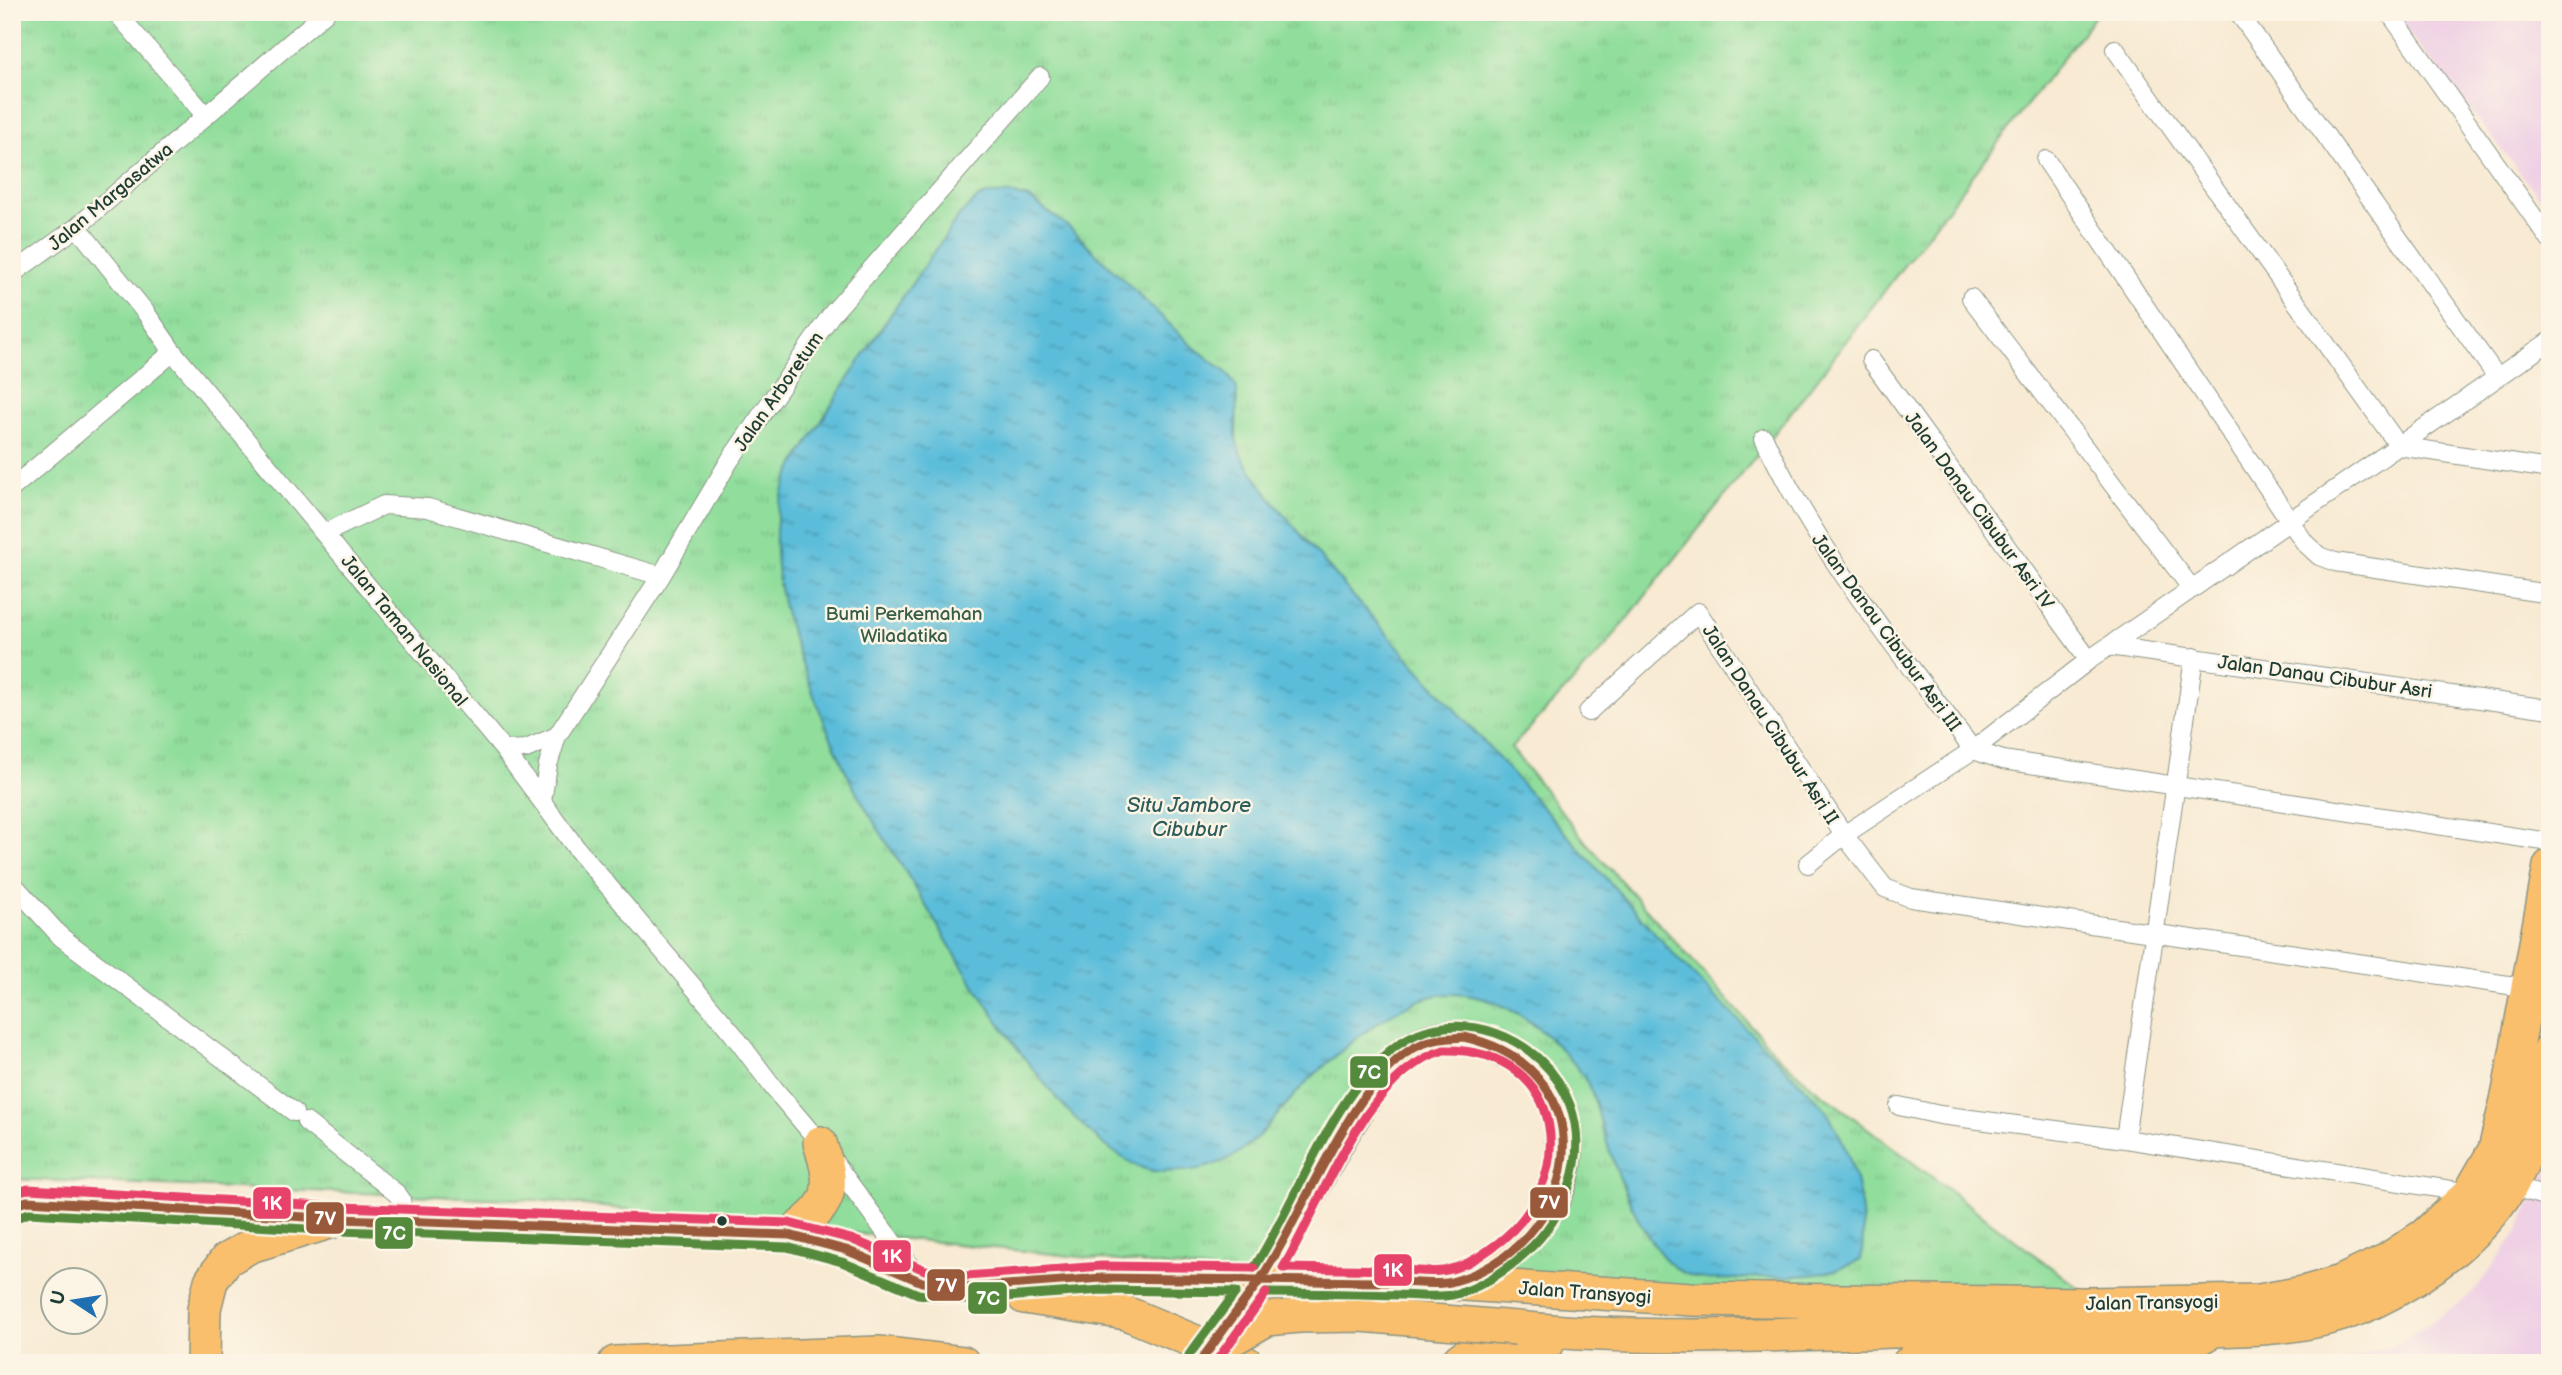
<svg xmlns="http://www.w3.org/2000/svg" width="2562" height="1375" font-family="'Balsamiq Sans',sans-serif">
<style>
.built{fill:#efd0e5}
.park{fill:url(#park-tufts);stroke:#588e68;stroke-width:2}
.water{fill:url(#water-ripples);stroke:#3d7d87;stroke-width:2}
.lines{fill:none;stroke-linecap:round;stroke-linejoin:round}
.street-casing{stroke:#8c9484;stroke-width:20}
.highway-casing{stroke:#8c9484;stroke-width:36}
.street{stroke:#fff;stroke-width:18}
.highway{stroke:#f9bf6d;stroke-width:33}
.highway-bridge-casing{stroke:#8c9484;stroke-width:36;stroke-linecap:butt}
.highway-bridge{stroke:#f9bf6d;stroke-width:33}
.bus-1-casing{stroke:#fcf5e5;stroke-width:14}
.bus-2-casing{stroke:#fcf5e5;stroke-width:14}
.bus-3-casing{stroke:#fcf5e5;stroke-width:14}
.bus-1{stroke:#995a3b;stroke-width:9}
.bus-2{stroke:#558a3c;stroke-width:9}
.bus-3{stroke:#e6426a;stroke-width:9}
.bus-dot{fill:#1f3d34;stroke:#fcf5e5;stroke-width:2.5}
.labels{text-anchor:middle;stroke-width:5;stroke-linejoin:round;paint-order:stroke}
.street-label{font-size:19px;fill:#1f3d34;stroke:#fcf5e5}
.park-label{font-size:19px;fill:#365d49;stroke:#fcf5e5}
.water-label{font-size:21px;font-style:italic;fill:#2e5d5e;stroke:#fcf5e5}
.line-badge{stroke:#fcf5e5;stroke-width:2.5}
.badge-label{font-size:19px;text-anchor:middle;font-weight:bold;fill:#fff}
</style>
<defs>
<pattern id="park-tufts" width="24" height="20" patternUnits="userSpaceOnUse" patternTransform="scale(1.75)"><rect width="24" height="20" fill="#91de9c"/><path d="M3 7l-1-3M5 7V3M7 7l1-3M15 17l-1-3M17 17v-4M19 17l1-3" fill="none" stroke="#7dbf87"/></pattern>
<pattern id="water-ripples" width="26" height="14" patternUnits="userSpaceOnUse" patternTransform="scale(1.75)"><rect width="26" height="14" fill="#5bbdda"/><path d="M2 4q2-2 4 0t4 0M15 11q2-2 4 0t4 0" fill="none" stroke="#4b9bb2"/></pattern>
</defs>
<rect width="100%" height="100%" fill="#fcf5e5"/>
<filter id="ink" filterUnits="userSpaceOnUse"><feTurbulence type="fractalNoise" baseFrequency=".0143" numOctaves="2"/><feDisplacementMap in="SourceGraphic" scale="14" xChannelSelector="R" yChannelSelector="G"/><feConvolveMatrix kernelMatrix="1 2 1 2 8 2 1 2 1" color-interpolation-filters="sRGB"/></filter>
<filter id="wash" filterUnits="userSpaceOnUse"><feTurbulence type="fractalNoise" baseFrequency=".00686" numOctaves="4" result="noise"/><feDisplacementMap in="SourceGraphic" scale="28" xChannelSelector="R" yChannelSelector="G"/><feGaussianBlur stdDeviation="1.57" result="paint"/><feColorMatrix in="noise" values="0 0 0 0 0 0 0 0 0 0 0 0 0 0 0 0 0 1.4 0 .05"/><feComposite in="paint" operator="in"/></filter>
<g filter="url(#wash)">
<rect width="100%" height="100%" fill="#f8ead3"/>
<path class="built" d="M2392,12H2550V210Z
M2550,1162V1363H2339L2402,1342L2472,1294L2517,1233Z"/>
<path class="park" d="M12,12H2098L1804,396L1604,648L1511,748L1586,842L1779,1057L1812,1086L2177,1363H1996L1634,1295L1471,1285L1548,1217L1551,1086L1424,1034L1278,1234L1243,1274L536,1200L12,1179Z"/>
<path class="water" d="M991,194H1011L1029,198L1070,228L1190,344L1226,372L1237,388L1236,439L1242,457L1271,499L1346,588L1680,961L1823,1106C1852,1150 1869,1207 1861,1260C1827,1277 1799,1276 1761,1277C1736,1278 1702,1285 1680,1271C1643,1249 1614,1167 1602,1127C1598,1115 1596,1100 1590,1088C1577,1061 1536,1022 1509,1009C1490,999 1461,991 1439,995C1395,1002 1342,1049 1310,1079C1266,1121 1250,1167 1181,1171C1166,1172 1154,1173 1140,1167C1054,1129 958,960 910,879C890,847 868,815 851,782C829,736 809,685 793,638C778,595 769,539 782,495C789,469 807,445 821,422C864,351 912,284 959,216L978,198Z"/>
</g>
<g filter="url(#ink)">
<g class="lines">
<defs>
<path id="street" d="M116,12L205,115
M2238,12L2497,377
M2389,12L2550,240
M2115,49L2399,446L2550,469
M2046,160L2305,543L2319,556L2335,562L2550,594
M77,227L146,313L173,352L504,750L577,849L733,1034L776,1091L820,1143L916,1274
M12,274L77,227L326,12
M1971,298L2192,589
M1871,360L2089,660
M1764,438C1818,553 1898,650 1973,750L2003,760L2550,842
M12,488L173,352
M325,533L384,505L428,508L661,576
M2109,646L2550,709
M1588,712L1698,612L1844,835L1885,888L1911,898L2529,988
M504,750L526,749L557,736
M542,801L548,765L557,736L661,576L730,460L831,315L1040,77
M1808,864L1844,835L1973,750L2089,660L2550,341
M12,883L61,937L294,1112
M1899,1106L1940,1115L2125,1139L2470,1193
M306,1122L396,1193L401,1199L404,1219
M2125,1139L2194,657
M2511,1186L2550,1198
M19,1200L316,1217"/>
<path id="highway" d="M12,1206L27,1201
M789,1235C831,1204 836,1193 820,1143
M1278,1253C1310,1195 1353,1098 1402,1056C1451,1015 1532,1047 1556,1103C1592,1185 1523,1257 1452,1282
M1024,1297L1126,1313L1246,1363
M1516,1328C1670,1344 1826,1331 1980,1329C2048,1328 2115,1331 2183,1330C2246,1330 2317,1330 2375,1301C2427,1276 2479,1236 2510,1187C2534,1148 2540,1094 2550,1050
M203,1363L204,1309L211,1281L226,1260L250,1246L340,1219L789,1235L846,1250L922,1282L966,1288L1102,1278L1449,1283L1691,1299L2086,1304L2259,1301L2303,1293L2341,1282L2387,1260L2425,1235L2470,1193L2495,1150L2509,1092L2550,866
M615,1363L878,1353L963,1363
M1457,1363C1469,1344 1527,1344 1549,1341
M1909,1363L2152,1360L2179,1351L2212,1331"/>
</defs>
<use href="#street" class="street-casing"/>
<use href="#highway" class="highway-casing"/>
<use href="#street" class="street"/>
<use href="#highway" class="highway"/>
<defs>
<path id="highway-bridge" d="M1215,1342L1278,1253
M1207,1353L1267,1319L1299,1316L1361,1315L1516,1328"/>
</defs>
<use href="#highway-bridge" class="highway-bridge-casing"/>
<use href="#highway-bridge" class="highway-bridge"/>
<defs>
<path id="bus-1" d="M1464,1037C1615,1071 1580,1248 1451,1282C1435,1286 1414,1282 1398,1282C1352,1282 1306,1281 1260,1280C1302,1219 1354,1072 1422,1044C1436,1038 1450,1038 1464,1037Z
M12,1206L27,1201L340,1219L789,1235L846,1250L922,1282L966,1288L1102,1278L1260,1280
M1199,1363L1260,1280"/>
<path id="bus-2" d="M16,1218L29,1213L340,1231L787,1247L842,1262L918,1294L964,1300L1102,1290L1236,1292L1189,1355
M1254,1268C1296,1203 1333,1092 1396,1046C1455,1002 1545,1036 1570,1105C1589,1157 1565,1218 1525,1253C1506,1271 1477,1290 1452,1295C1436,1298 1415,1295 1399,1295C1355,1294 1310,1293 1266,1293"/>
<path id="bus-3" d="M1444,1050C1569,1048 1583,1186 1490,1249C1478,1258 1462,1267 1447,1270C1433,1274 1414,1270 1400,1270C1361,1269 1322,1269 1283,1268C1323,1202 1364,1074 1444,1050Z
M12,1193L28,1189L341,1207L789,1223L851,1239L925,1270L966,1276L1102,1266L1254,1268
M1215,1363L1266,1293"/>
</defs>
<use href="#bus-1" class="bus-1-casing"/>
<use href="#bus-2" class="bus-2-casing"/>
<use href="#bus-3" class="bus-3-casing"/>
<use href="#bus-1" class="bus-1"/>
<use href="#bus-2" class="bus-2"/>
<use href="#bus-3" class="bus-3"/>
</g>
</g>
<circle class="bus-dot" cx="722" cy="1221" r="6"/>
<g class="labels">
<g class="street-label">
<text transform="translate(110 196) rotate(-40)" y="7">Jalan Margasatwa</text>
<text transform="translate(778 391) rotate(-55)" y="7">Jalan Arboretum</text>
<text transform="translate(1980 510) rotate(54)" y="7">Jalan Danau Cibubur Asri IV</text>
<text transform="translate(405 630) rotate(51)" y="7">Jalan Taman Nasional</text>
<text transform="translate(1887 632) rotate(54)" y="7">Jalan Danau Cibubur Asri III</text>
<text transform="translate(2325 676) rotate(8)" y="7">Jalan Danau Cibubur Asri</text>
<text transform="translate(1771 724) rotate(57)" y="7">Jalan Danau Cibubur Asri II</text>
<text transform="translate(1585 1292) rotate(4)" y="7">Jalan Transyogi</text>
<text transform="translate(2152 1302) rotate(-1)" y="7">Jalan Transyogi</text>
</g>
<g class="park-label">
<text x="904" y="620">Bumi Perkemahan<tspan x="904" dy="22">Wiladatika</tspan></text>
</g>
<g class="water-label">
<text x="1189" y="812">Situ Jambore<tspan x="1189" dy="24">Cibubur</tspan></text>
</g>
</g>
<g class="line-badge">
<rect x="1349" y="1055" width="40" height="34" rx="7" fill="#558a3c"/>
<rect x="1529" y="1186" width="40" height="33" rx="7" fill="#995a3b"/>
<rect x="252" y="1186" width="40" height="34" rx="7" fill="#e6426a"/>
<rect x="305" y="1201" width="40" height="34" rx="7" fill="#995a3b"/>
<rect x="374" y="1216" width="40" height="34" rx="7" fill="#558a3c"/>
<rect x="872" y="1239" width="40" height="34" rx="7" fill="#e6426a"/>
<rect x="1373" y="1253" width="40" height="34" rx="7" fill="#e6426a"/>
<rect x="926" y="1268" width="40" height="34" rx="7" fill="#995a3b"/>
<rect x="967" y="1281" width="41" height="34" rx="7" fill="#558a3c"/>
</g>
<g class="badge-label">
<text x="1369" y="1079">7C</text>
<text x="1549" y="1209">7V</text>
<text x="272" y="1210">1K</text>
<text x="325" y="1225">7V</text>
<text x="394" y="1240">7C</text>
<text x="892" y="1263">1K</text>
<text x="1393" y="1277">1K</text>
<text x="946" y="1292">7V</text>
<text x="988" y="1305">7C</text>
</g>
<rect width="2562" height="1375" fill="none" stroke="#fcf5e5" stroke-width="42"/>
<g transform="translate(74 1301) rotate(282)"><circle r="33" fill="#fcf5e5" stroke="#a4ab9e" stroke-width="2"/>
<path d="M0-5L12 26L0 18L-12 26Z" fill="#1f6fb2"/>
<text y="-10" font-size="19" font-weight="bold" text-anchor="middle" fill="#1f3d34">U</text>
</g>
</svg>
